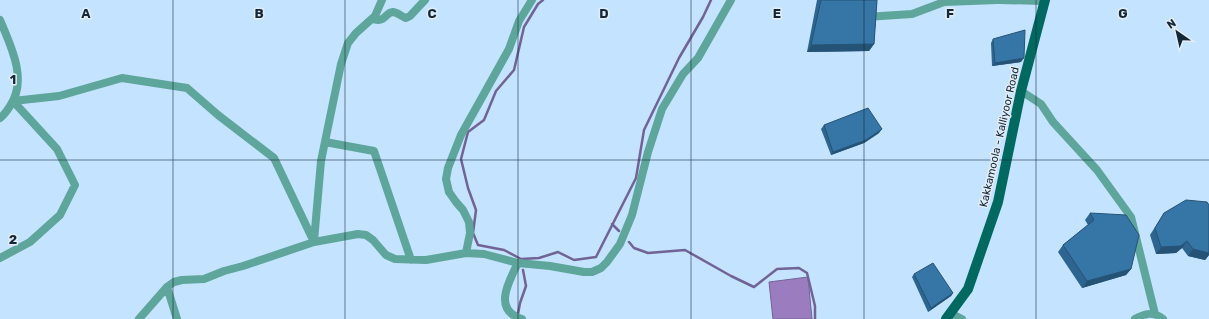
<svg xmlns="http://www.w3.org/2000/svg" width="1209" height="319" font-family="Rubik,sans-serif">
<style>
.water{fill:#9b7dbf;stroke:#726396}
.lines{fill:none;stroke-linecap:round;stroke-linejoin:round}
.stream{stroke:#726396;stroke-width:2.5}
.minor{stroke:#5ea59b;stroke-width:8}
.major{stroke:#016960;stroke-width:10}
.wall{fill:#2e6590}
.shaded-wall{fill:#255375}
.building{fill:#3576a7;stroke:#255375}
.grid{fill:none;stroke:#122738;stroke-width:1;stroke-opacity:0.55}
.labels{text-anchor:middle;stroke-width:3;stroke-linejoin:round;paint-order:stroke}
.street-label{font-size:11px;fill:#122738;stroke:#e3edf6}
.grid-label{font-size:13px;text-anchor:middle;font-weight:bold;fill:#122738;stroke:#e3edf6;stroke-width:3;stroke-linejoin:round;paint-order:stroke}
</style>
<rect width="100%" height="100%" fill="#c3e3fe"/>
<path class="water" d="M808,277L812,319H773L769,282Z"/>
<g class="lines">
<path class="stream" d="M543,0L538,4L524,27L514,70L496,91L484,120L468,132L461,159L468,188L476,210L473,233L478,245L504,250L521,259L539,258L558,252L574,260L596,257L636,178L644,130L679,58L703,17L711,0
M612,224L619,231
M629,242L634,248L648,253L685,250L731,276L754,287L777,269L799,268L807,273L815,306V319
M518,314L520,303L526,286L523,270"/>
<path class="minor" d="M1000,0L1044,1
M866,17L912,14L944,2L997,0
M372,19C386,23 384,13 393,12C397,12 402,17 406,18L410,16L425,0
M0,20C11,46 28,80 10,106C7,111 4,115 0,118
M1021,91L1041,104L1053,122L1097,170L1131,217L1155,314
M13,101L59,96L122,78L187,88L218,115L274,158L314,242
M325,142L374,151L411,260
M314,241L321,161L341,64L348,43L356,33L375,16L382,0
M466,253L470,233L469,222L463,210L456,202L449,192L446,179L448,168L461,135L509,49L519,21L532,0
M0,258L30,242L60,215L75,185L57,149L13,101
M518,263L550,266L584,272H592L601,268L607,262L620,244L632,215L648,152L662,109L683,74L698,58L731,0
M167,287L177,319
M950,313L962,319
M139,319L167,287L174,282L182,280L204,279L224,271L243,266L314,242L358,234L366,235L373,240L386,255L395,259L426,260L466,253L484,254L518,263C509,281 492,310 522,319
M1135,319C1145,313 1154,311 1163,319"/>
<path class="major" d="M946,319L968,289L998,202L1021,91L1045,0"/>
</g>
<path class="wall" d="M817,0H877L874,44L869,51L807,52Z
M993,39L1021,62L992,66L991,43Z
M824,125L879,133L864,143L831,155L821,129Z
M1209,205V255L1205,260L1188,256L1182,248L1176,253L1156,254L1150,235L1164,213Z
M1090,213L1131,269L1126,275L1082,288L1058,252L1063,245L1088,225L1085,220Z
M914,274L953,293L951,296L928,312L912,277Z"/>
<path class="shaded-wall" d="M874,44L869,51L807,52L811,45Z
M1024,58L1021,62L992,66L995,63Z
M882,129L879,133L864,143L831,155L833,152Z
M1187,241L1182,248L1176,253L1156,254L1161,247Z
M1193,249L1209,253V255L1205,260L1188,256Z
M1131,269L1126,275L1082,288L1087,281Z
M953,293L951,296L928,312L931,308Z"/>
<path class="building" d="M821,0H877L874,44L811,45Z
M1025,30L1024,58L995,63L993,39Z
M868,108L882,129L866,140L833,152L824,125Z
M1186,200L1207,202L1209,205V253L1193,249L1187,241L1181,246L1161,247L1155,228L1164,213Z
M1090,213L1126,215L1139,235L1131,269L1087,281L1063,245L1094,220Z
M933,263L953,293L931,308L914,274Z"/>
<path class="grid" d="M173,0V319M345,0V319M518,0V319M691,0V319M864,0V319M1036,0V319M0,160H1209"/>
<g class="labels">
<g class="street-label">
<text transform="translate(999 137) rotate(-77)" y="4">Kakkamoola - Kalliyoor Road</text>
</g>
</g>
<g class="grid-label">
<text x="86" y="18">A</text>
<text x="259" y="18">B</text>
<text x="432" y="18">C</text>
<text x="604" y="18">D</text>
<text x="777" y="18">E</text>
<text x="950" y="18">F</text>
<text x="1123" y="18">G</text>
<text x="13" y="84">1</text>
<text x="13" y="244">2</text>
</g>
<g transform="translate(1177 32) rotate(326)" stroke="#e3edf6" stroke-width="3" paint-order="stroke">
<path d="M0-3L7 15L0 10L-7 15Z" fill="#122738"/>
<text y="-6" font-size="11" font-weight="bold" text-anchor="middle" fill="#122738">N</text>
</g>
</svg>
